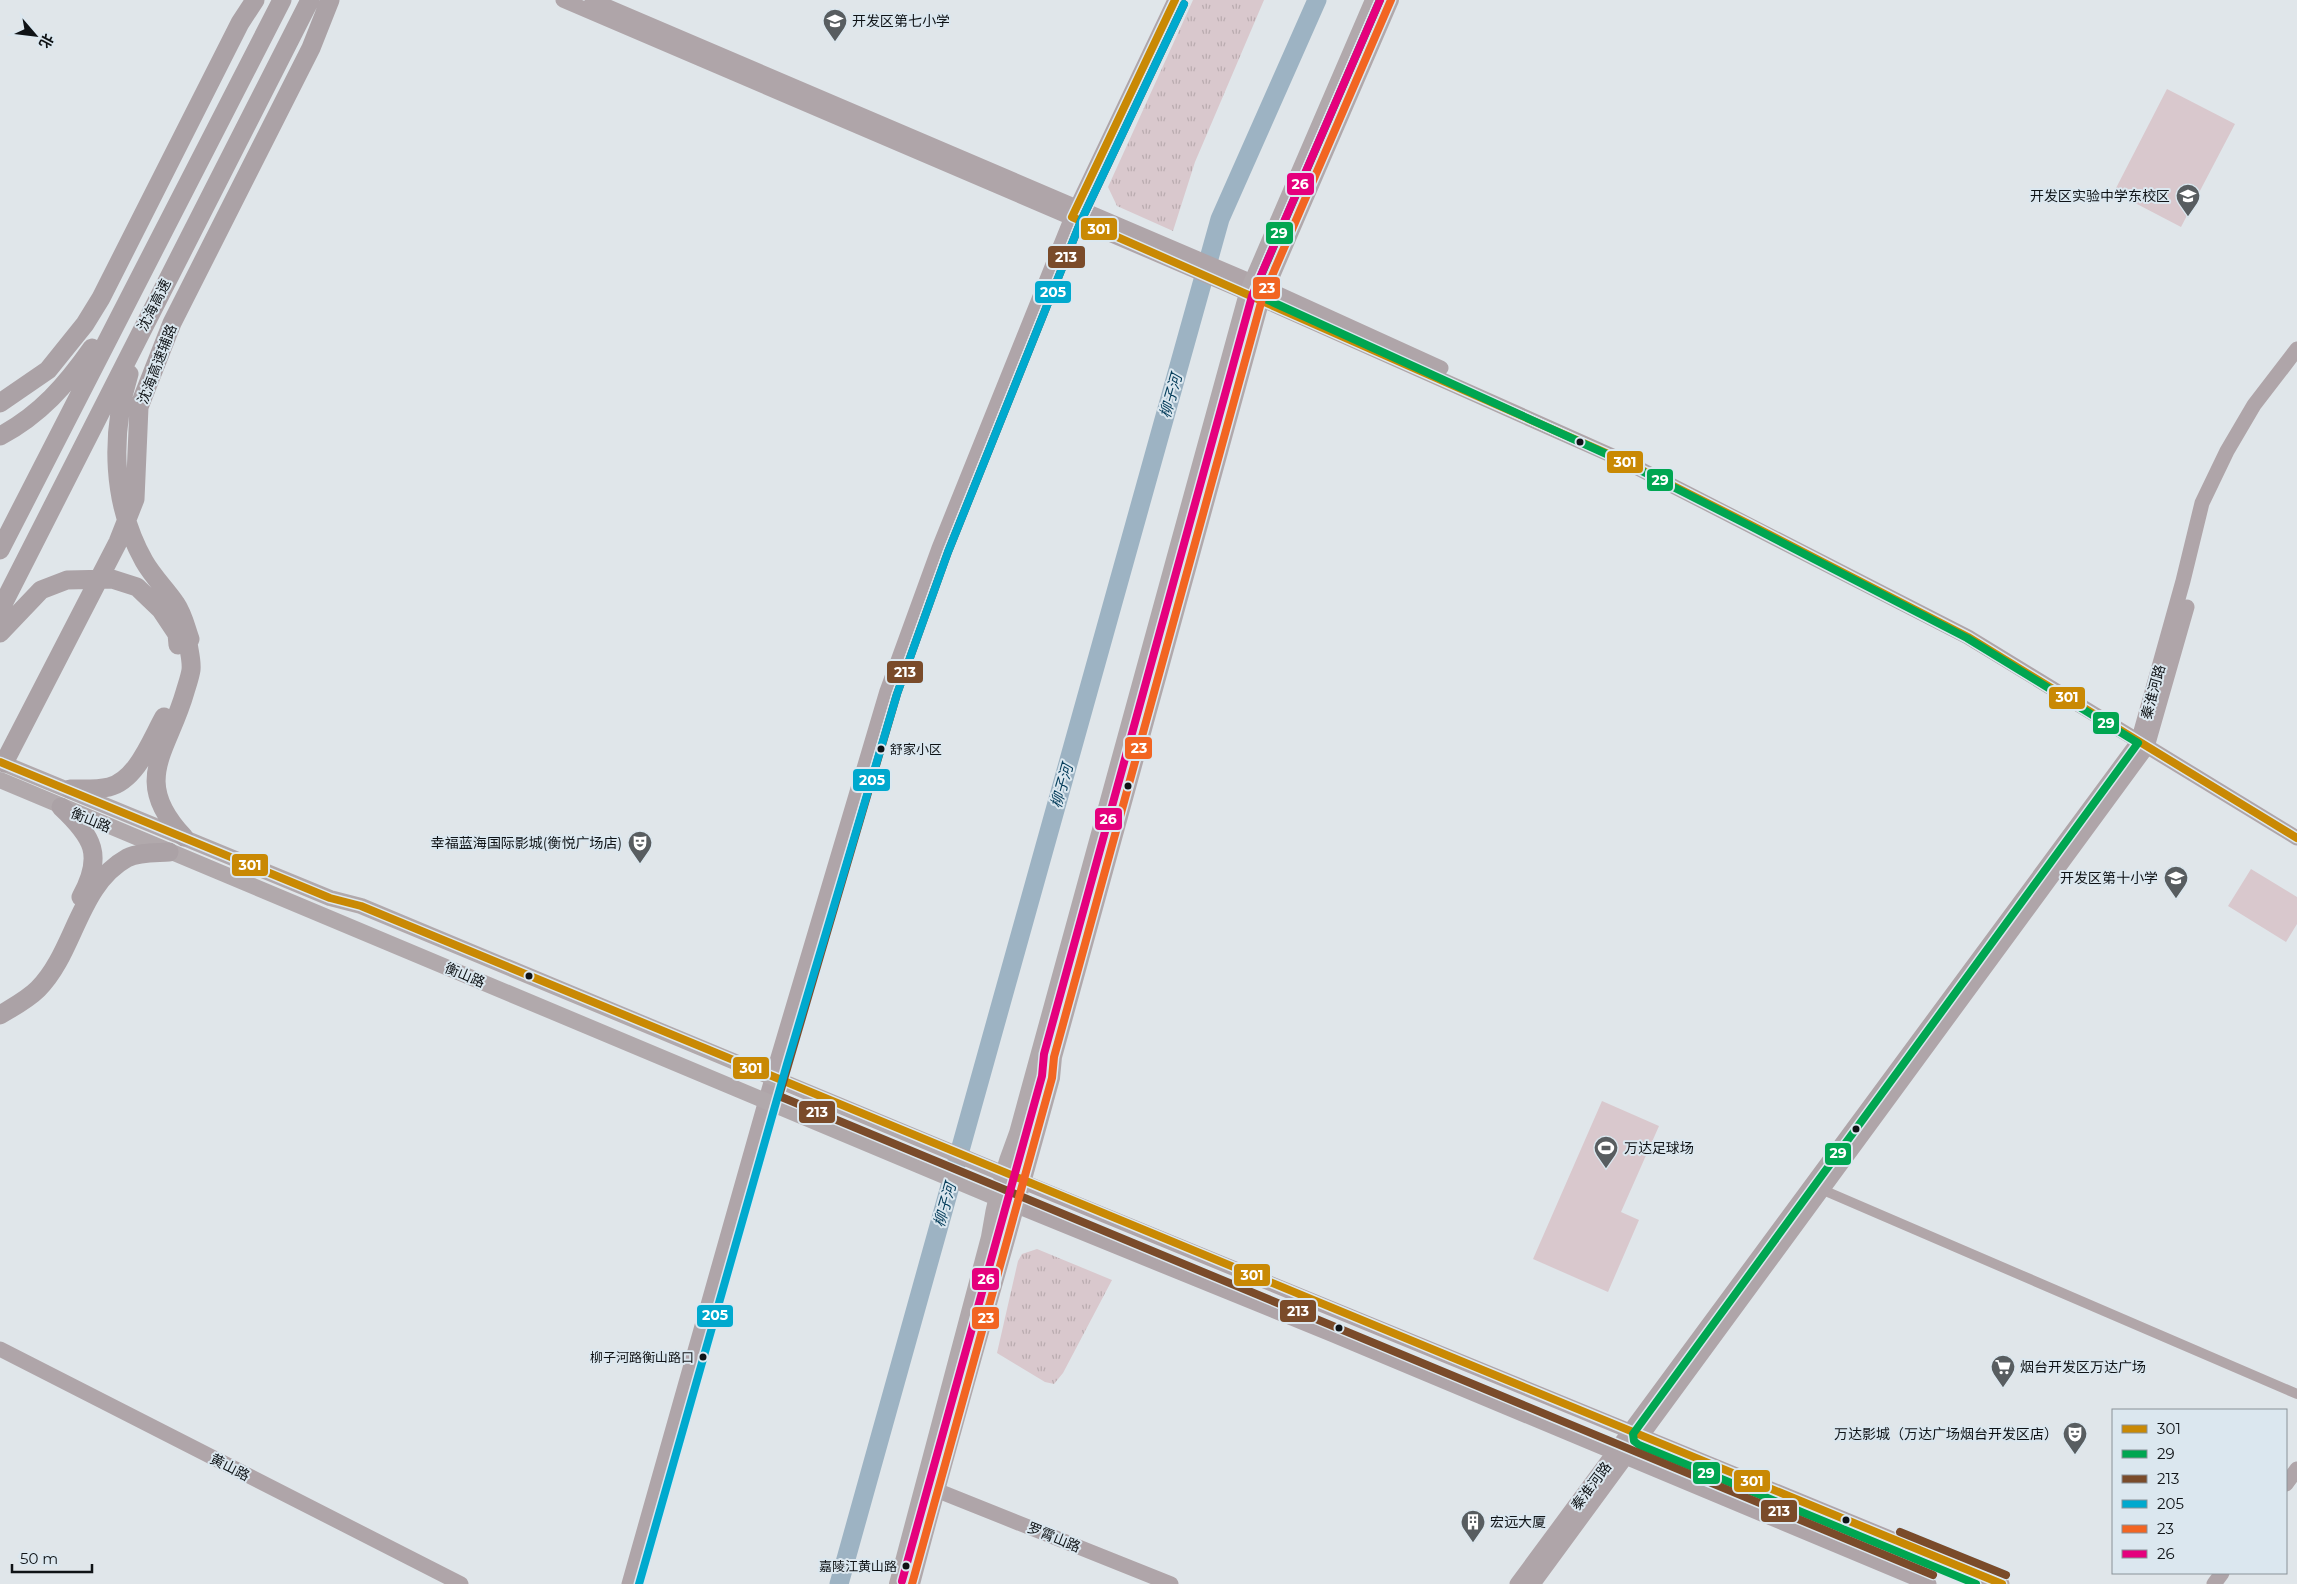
<svg xmlns="http://www.w3.org/2000/svg" width="2297" height="1584" font-family="Montserrat,'Noto Sans SC',sans-serif">
<style>
.grass{fill:url(#grass-tufts)}
.pitch{fill:#d9c8cd}
.lines{fill:none;stroke-linecap:round;stroke-linejoin:round}
.river{stroke:#9db3c3;stroke-width:19}
.street{stroke:#b1a6a9;stroke-width:10}
.secondary{stroke:#afa5a9;stroke-width:15}
.primary{stroke:#b1a9ac;stroke-width:16}
.highway{stroke:#aba2a6;stroke-width:19}
.bus-1-casing{stroke:#dbe7ef;stroke-width:11}
.bus-2-casing{stroke:#dbe7ef;stroke-width:11}
.bus-3-casing{stroke:#dbe7ef;stroke-width:11}
.bus-4-casing{stroke:#dbe7ef;stroke-width:11}
.bus-5-casing{stroke:#dbe7ef;stroke-width:11}
.bus-6-casing{stroke:#dbe7ef;stroke-width:11}
.bus-1{stroke:#c98904;stroke-width:8}
.bus-2{stroke:#00a651;stroke-width:8}
.bus-3{stroke:#7a4b2a;stroke-width:8}
.bus-4{stroke:#00a9ce;stroke-width:8}
.bus-5{stroke:#f26522;stroke-width:8}
.bus-6{stroke:#e5007d;stroke-width:8}
.bus-dot{fill:#0f1316;stroke:#dbe7ef;stroke-width:2}
.labels{text-anchor:middle;stroke-width:4;stroke-linejoin:round;paint-order:stroke}
.bus-label{font-size:13px;fill:#0f1316;stroke:#dbe7ef;text-anchor:end}
.poi-label{font-size:14px;fill:#0f1316;stroke:#dbe7ef;text-anchor:start}
.street-label{font-size:14px;fill:#0f1316;stroke:#dbe7ef}
.water-label{font-size:15px;font-style:italic;fill:#043c5a;stroke:#dbe7ef}
.line-badge{stroke:#dbe7ef;stroke-width:2}
.badge-label{font-size:14px;text-anchor:middle;font-weight:bold;fill:#fff}
</style>
<defs>
<pattern id="grass-tufts" width="24" height="20" patternUnits="userSpaceOnUse" patternTransform="scale(1.25)"><rect width="24" height="20" fill="#d9c8cd"/><path d="M3 7l-1-3M5 7V3M7 7l1-3M15 17l-1-3M17 17v-4M19 17l1-3" fill="none" stroke="#b9abaf"/></pattern>
</defs>
<rect width="100%" height="100%" fill="#e0e6ea"/>
<path class="grass" d="M1193,0H1264L1195,162L1173,231L1117,206L1108,187Z
M1037,1249L1112,1280L1063,1373L1054,1384L1045,1382L997,1353L1018,1261L1022,1254Z"/>
<path class="pitch" d="M2167,89L2235,124L2181,227L2114,192Z
M2251,869L2297,897V924L2286,942L2228,906Z
M1602,1101L1659,1126L1621,1212L1639,1220L1608,1292L1533,1259Z"/>
<g class="lines">
<path class="river" d="M839,1584L1220,219L1317,0"/>
<path class="street" d="M1823,1190L2297,1394"/>
<path class="secondary" d="M563,0L1247,293L1624,461L1968,637L2297,838
M592,0L1252,282L1441,368
M1004,1174L2002,1584
M997,1198L1331,1334L1929,1584
M0,1349L461,1584
M2286,1484L2297,1469
M936,1490L1171,1584
M629,1584L777,1061L887,691L939,548L1072,217L1175,0
M1517,1584L2138,742L2183,581L2202,503L2227,451L2254,405L2297,349
M1533,1584L2147,747L2187,607
M2214,1584L2222,1573"/>
<path class="primary" d="M0,762L330,898L361,906L1004,1174
M0,780L997,1198
M897,1584L989,1237C994,1202 1004,1166 1017,1133L1247,293L1373,0
M912,1584C956,1415 1006,1247 1052,1078L1054,1057L1262,299L1391,0"/>
<path class="highway" d="M129,374C110,435 112,504 144,561C153,577 166,589 176,604C183,614 186,628 190,639L188,643C189,651 192,661 191,670C190,677 187,685 185,692C168,752 130,780 184,837
M0,403L48,370L85,324L101,298L240,23L255,0
M0,436C40,415 66,385 92,348
M0,550L282,0
M0,610L310,0
M0,633L41,590L67,580L112,579L137,587L161,610L177,634L178,645
M4,763L118,542L135,499L139,407L172,323L311,48L330,0
M70,789C83,789 96,790 109,787C137,780 151,740 164,717
M61,807C93,837 104,855 81,897
M0,1015C13,1007 27,1000 38,989C75,952 78,885 127,858C139,852 156,853 169,852"/>
<defs>
<path id="bus-1" d="M1175,0L1072,217L1624,461L1749,524L1968,637L2297,838
M0,762L330,898L361,906C907,1134 1455,1358 2002,1584"/>
<path id="bus-2" d="M1380,0L1257,285L1259,296L1624,462L1748,525L1967,638L2138,743L1633,1434L1634,1441L1639,1445L1976,1584"/>
<path id="bus-3" d="M1184,4L1081,221L948,552L897,694L779,1096L1933,1575
M1900,1532L2006,1575"/>
<path id="bus-4" d="M639,1584L787,1064L897,694L948,552L1081,221L1184,4"/>
<path id="bus-5" d="M912,1584L1052,1078L1054,1057L1262,299L1391,0"/>
<path id="bus-6" d="M902,1581L1042,1076L1044,1054L1252,296L1380,0"/>
</defs>
<use href="#bus-1" class="bus-1-casing"/>
<use href="#bus-2" class="bus-2-casing"/>
<use href="#bus-3" class="bus-3-casing"/>
<use href="#bus-4" class="bus-4-casing"/>
<use href="#bus-5" class="bus-5-casing"/>
<use href="#bus-6" class="bus-6-casing"/>
<use href="#bus-1" class="bus-1"/>
<use href="#bus-2" class="bus-2"/>
<use href="#bus-3" class="bus-3"/>
<use href="#bus-4" class="bus-4"/>
<use href="#bus-5" class="bus-5"/>
<use href="#bus-6" class="bus-6"/>
</g>
<defs>
<symbol id="school-pin" viewBox="-11 -11 22 30"><path d="M0 17L-7.5 6A9.5 9.5 0 1 1 7.5 6Z" fill="#585d60" stroke="#dbe7ef"/><path d="M0-5L7-2L0 1L-7-2ZM-4 1L0 2.5L4 1V4Q0 6-4 4Z" fill="#fff"/></symbol>
<symbol id="theatre-pin" viewBox="-11 -11 22 30"><path d="M0 17L-7.5 6A9.5 9.5 0 1 1 7.5 6Z" fill="#585d60" stroke="#dbe7ef"/><path d="M-5-5.5Q0-4 5-5.5V0Q5 5 0 6Q-5 5-5 0ZM-3.3-2.5H-1v1.5H-3.3ZM1-2.5H3.3v1.5H1ZM-2.8 1Q0 5.5 2.8 1Z" fill="#fff"/></symbol>
<symbol id="stadium-pin" viewBox="-11 -11 22 30"><path d="M0 17L-7.5 6A9.5 9.5 0 1 1 7.5 6Z" fill="#585d60" stroke="#dbe7ef"/><path d="M0-5a6.5 5 0 1 0 0 10a6.5 5 0 1 0 0-10ZM-3.5-1.8h7v3.6h-7Z" fill="#fff"/></symbol>
<symbol id="supermarket-pin" viewBox="-11 -11 22 30"><path d="M0 17L-7.5 6A9.5 9.5 0 1 1 7.5 6Z" fill="#585d60" stroke="#dbe7ef"/><path d="M-6-5.5h2.5l.6 2H6L4.5 2H-2.5L-4.4-4H-6ZM-1.5 3.2a1.3 1.3 0 1 0 .1 0ZM3 3.2a1.3 1.3 0 1 0 .1 0Z" fill="#fff"/></symbol>
<symbol id="building-pin" viewBox="-11 -11 22 30"><path d="M0 17L-7.5 6A9.5 9.5 0 1 1 7.5 6Z" fill="#585d60" stroke="#dbe7ef"/><path d="M-4-6H4V6H1V3H-1V6H-4ZM-2.5-4.3h1.7v1.8h-1.7ZM.8-4.3h1.7v1.8H.8ZM-2.5-1h1.7V.8h-1.7ZM.8-1h1.7V.8H.8Z" fill="#fff"/></symbol>
</defs>
<g fill-rule="evenodd">
<use href="#school-pin" x="821" y="7" width="28" height="38"/>
<use href="#school-pin" x="2174" y="182" width="28" height="38"/>
<use href="#theatre-pin" x="626" y="829" width="28" height="38"/>
<use href="#school-pin" x="2162" y="864" width="28" height="38"/>
<use href="#stadium-pin" x="1592" y="1134" width="28" height="38"/>
<use href="#supermarket-pin" x="1989" y="1353" width="28" height="38"/>
<use href="#theatre-pin" x="2061" y="1420" width="28" height="38"/>
<use href="#building-pin" x="1459" y="1508" width="28" height="38"/>
</g>
<g class="bus-dot">
<circle cx="1580" cy="442" r="4.5"/>
<circle cx="881" cy="749" r="4.5"/>
<circle cx="1128" cy="786" r="4.5"/>
<circle cx="529" cy="976" r="4.5"/>
<circle cx="1856" cy="1129" r="4.5"/>
<circle cx="1339" cy="1328" r="4.5"/>
<circle cx="703" cy="1357" r="4.5"/>
<circle cx="1846" cy="1520" r="4.5"/>
<circle cx="906" cy="1566" r="4.5"/>
</g>
<g class="labels">
<g class="bus-label">
<text x="890" y="754" text-anchor="start">舒家小区</text>
<text x="694" y="1362">柳子河路衡山路口</text>
<text x="897" y="1571">嘉陵江黄山路</text>
</g>
<g class="poi-label">
<text x="852" y="26">开发区第七小学</text>
<text x="2170" y="201" text-anchor="end">开发区实验中学东校区</text>
<text x="622" y="848" text-anchor="end">幸福蓝海国际影城(衡悦广场店)</text>
<text x="2158" y="883" text-anchor="end">开发区第十小学</text>
<text x="1624" y="1153">万达足球场</text>
<text x="2020" y="1372">烟台开发区万达广场</text>
<text x="2058" y="1439" text-anchor="end">万达影城（万达广场烟台开发区店）</text>
<text x="1490" y="1527">宏远大厦</text>
</g>
<g class="street-label">
<text transform="translate(154 305) rotate(-63)" y="5">沈海高速</text>
<text transform="translate(157 364) rotate(-69)" y="5">沈海高速辅路</text>
<text transform="translate(2153 692) rotate(-75)" y="5">秦淮河路</text>
<text transform="translate(91 820) rotate(22)" y="5">衡山路</text>
<text transform="translate(465 975) rotate(23)" y="5">衡山路</text>
<text transform="translate(230 1467) rotate(27)" y="5">黄山路</text>
<text transform="translate(1591 1486) rotate(-53)" y="5">秦淮河路</text>
<text transform="translate(1054 1537) rotate(22)" y="5">罗霄山路</text>
</g>
<g class="water-label">
<text transform="translate(1171 396) rotate(-74)" y="5">柳子河</text>
<text transform="translate(1062 786) rotate(-74)" y="5">柳子河</text>
<text transform="translate(945 1205) rotate(-74)" y="5">柳子河</text>
</g>
</g>
<g class="line-badge">
<rect x="1286" y="172" width="29" height="24" rx="5" fill="#e5007d"/>
<rect x="1080" y="217" width="38" height="24" rx="5" fill="#c98904"/>
<rect x="1265" y="221" width="29" height="24" rx="5" fill="#00a651"/>
<rect x="1047" y="245" width="39" height="24" rx="5" fill="#7a4b2a"/>
<rect x="1252" y="276" width="29" height="24" rx="5" fill="#f26522"/>
<rect x="1034" y="280" width="38" height="24" rx="5" fill="#00a9ce"/>
<rect x="1606" y="450" width="38" height="24" rx="5" fill="#c98904"/>
<rect x="1646" y="468" width="28" height="24" rx="5" fill="#00a651"/>
<rect x="886" y="660" width="38" height="24" rx="5" fill="#7a4b2a"/>
<rect x="2048" y="686" width="38" height="24" rx="5" fill="#c98904"/>
<rect x="2092" y="711" width="28" height="24" rx="5" fill="#00a651"/>
<rect x="1124" y="736" width="29" height="24" rx="5" fill="#f26522"/>
<rect x="852" y="768" width="39" height="24" rx="5" fill="#00a9ce"/>
<rect x="1094" y="807" width="29" height="24" rx="5" fill="#e5007d"/>
<rect x="231" y="853" width="38" height="24" rx="5" fill="#c98904"/>
<rect x="732" y="1056" width="38" height="24" rx="5" fill="#c98904"/>
<rect x="798" y="1100" width="38" height="24" rx="5" fill="#7a4b2a"/>
<rect x="1824" y="1142" width="28" height="24" rx="5" fill="#00a651"/>
<rect x="1233" y="1263" width="38" height="24" rx="5" fill="#c98904"/>
<rect x="971" y="1267" width="29" height="24" rx="5" fill="#e5007d"/>
<rect x="1279" y="1299" width="38" height="24" rx="5" fill="#7a4b2a"/>
<rect x="696" y="1304" width="38" height="24" rx="5" fill="#00a9ce"/>
<rect x="971" y="1306" width="29" height="24" rx="5" fill="#f26522"/>
<rect x="1692" y="1461" width="29" height="24" rx="5" fill="#00a651"/>
<rect x="1733" y="1469" width="38" height="24" rx="5" fill="#c98904"/>
<rect x="1760" y="1499" width="38" height="24" rx="5" fill="#7a4b2a"/>
</g>
<g class="badge-label">
<text x="1300" y="189">26</text>
<text x="1099" y="234">301</text>
<text x="1279" y="238">29</text>
<text x="1066" y="262">213</text>
<text x="1267" y="293">23</text>
<text x="1053" y="297">205</text>
<text x="1625" y="467">301</text>
<text x="1660" y="485">29</text>
<text x="905" y="677">213</text>
<text x="2067" y="702">301</text>
<text x="2106" y="728">29</text>
<text x="1139" y="753">23</text>
<text x="872" y="785">205</text>
<text x="1108" y="824">26</text>
<text x="250" y="870">301</text>
<text x="751" y="1073">301</text>
<text x="817" y="1117">213</text>
<text x="1838" y="1158">29</text>
<text x="1252" y="1280">301</text>
<text x="986" y="1284">26</text>
<text x="1298" y="1316">213</text>
<text x="715" y="1320">205</text>
<text x="986" y="1323">23</text>
<text x="1706" y="1478">29</text>
<text x="1752" y="1486">301</text>
<text x="1779" y="1516">213</text>
</g>
<rect x="2112" y="1409" width="175" height="165" fill="#dbe7ef" stroke="#899298"/>
<rect x="2122" y="1425" width="25" height="8" fill="#c98904" stroke="#899298"/>
<text x="2157" y="1434" font-size="15" fill="#0f1316">301</text>
<rect x="2122" y="1450" width="25" height="8" fill="#00a651" stroke="#899298"/>
<text x="2157" y="1459" font-size="15" fill="#0f1316">29</text>
<rect x="2122" y="1475" width="25" height="8" fill="#7a4b2a" stroke="#899298"/>
<text x="2157" y="1484" font-size="15" fill="#0f1316">213</text>
<rect x="2122" y="1500" width="25" height="8" fill="#00a9ce" stroke="#899298"/>
<text x="2157" y="1509" font-size="15" fill="#0f1316">205</text>
<rect x="2122" y="1525" width="25" height="8" fill="#f26522" stroke="#899298"/>
<text x="2157" y="1534" font-size="15" fill="#0f1316">23</text>
<rect x="2122" y="1550" width="25" height="8" fill="#e5007d" stroke="#899298"/>
<text x="2157" y="1559" font-size="15" fill="#0f1316">26</text>
<g transform="translate(35 35) rotate(118)" stroke="#dbe7ef" stroke-width="4" paint-order="stroke">
<path d="M0-4L9 19L0 12L-9 19Z" fill="#0f1316"/>
<text y="-8" font-size="14" font-weight="bold" text-anchor="middle" fill="#0f1316">北</text>
</g>
<path d="M12 1564v8h80v-8" fill="none" stroke="#0f1316" stroke-width="2.5"/>
<text x="20" y="1564" font-size="15" fill="#0f1316" stroke="#dbe7ef" stroke-width="4" paint-order="stroke">50 m</text>
</svg>
